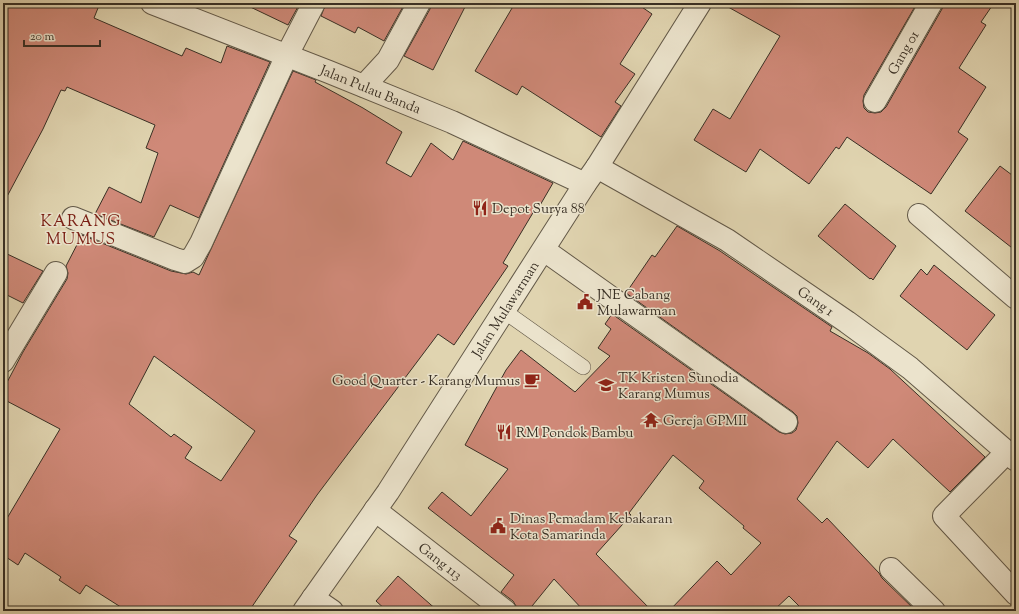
<svg xmlns="http://www.w3.org/2000/svg" width="1019" height="614" font-family="'Sorts Mill Goudy',serif">
<style>
.building{fill:#cf8978;stroke:#393025;fill-rule:evenodd}
.lines{fill:none;stroke-linecap:round;stroke-linejoin:round}
.service-casing{stroke:#635948;stroke-width:16}
.minor-casing{stroke:#635948;stroke-width:24}
.service{stroke:#ebe3cc;stroke-width:15}
.minor{stroke:#ebe3cc;stroke-width:22}
.labels{text-anchor:middle;stroke-width:3;stroke-linejoin:round;paint-order:stroke}
.street-label{font-size:14px;fill:#393025;stroke:#ebe3cc}
.poi-label{font-size:14px;fill:#393025;stroke:#ebe3cc;text-anchor:start}
.quarter-label{font-size:16px;letter-spacing:1px;fill:#7a1f14;stroke:#ebe3cc}
</style>
<rect width="100%" height="100%" fill="#e0d4b0"/>
<filter id="stains"><feTurbulence type="fractalNoise" baseFrequency=".005" numOctaves="4"/><feColorMatrix values="0 0 0 0 .2 0 0 0 0 .09 0 0 0 0 .02 0 0 0 .5 -.17"/></filter>
<radialGradient id="worn" r=".72"><stop offset=".6" stop-color="#630" stop-opacity="0"/><stop offset="1" stop-color="#630" stop-opacity=".3"/></radialGradient>
<path class="building" d="M3,3H100L94,18L182,56L186,48L221,63L227,46L270,62L199,218L170,205L154,237L95,214L109,187L141,203L158,153L146,148L155,125L67,87L65,91L61,90L43,129L3,204Z
M242,3H300L288,25Z
M326,3H405L384,41L358,27L355,33L321,16Z
M431,3H467L433,70L404,56L430,9Z
M515,3H636L652,14L620,64L635,74L615,102L621,106L601,137L522,86L517,95L475,71Z
M721,3H917L864,95L863,101L864,108L868,112L875,113L881,112L886,107L942,9L943,3H994L981,22L986,25L959,68L986,87L958,132L968,139L931,194L847,137L839,149L836,147L809,184L760,149L746,172L694,140L713,109L730,119L780,36Z
M293,71L316,80L315,82L363,108L402,132L386,163L411,177L431,143L453,160L463,141L553,183L539,207L537,206L503,263L508,266L454,345L438,334L317,495L289,536L297,541L249,611H127L86,585L80,594L59,580L61,577L25,553L18,565L3,555V525L60,429L3,399V390L23,352L67,279L68,273L66,266L82,235L171,271L186,274L193,272L199,275ZM154,356L255,431L221,481L185,458L192,447L174,434L171,437L129,404Z
M1000,166L1016,178V251L965,211Z
M845,204L896,246L873,280L871,278L870,279L818,236Z
M677,226L720,251L832,327L830,331L868,353L890,369L985,457L950,492L893,439L868,468L837,441L797,499L822,523L827,518L879,573L882,578L916,611H804L789,596L773,611H669L717,561L731,575L761,543L743,528L744,526L699,488L704,481L673,455L629,513L631,515L596,554L652,611H584L554,579L528,611H517L516,606L513,601L501,592L514,575L428,508L442,492L471,516L508,469L465,445L506,370L521,350L575,392L610,356L598,348L611,329L605,324L612,314L779,432L785,434L792,433L796,430L798,423L797,416L793,412L626,293L652,255L655,257Z
M3,252L43,271L23,303L3,293Z
M934,265L995,315L967,350L900,296L921,269L927,275Z
M398,576L438,611H387L376,601Z"/>
<g class="lines">
<defs>
<path id="service" d="M504,311L583,367"/>
<g id="minor">
<path id="s1" d="M152,3L329,72L452,122L585,184"/>
<path d="M364,86L388,60L419,3"/>
<path id="s2" d="M875,101L931,3"/>
<path id="s3" d="M597,167L727,240L847,322L910,368L1016,460"/>
<path d="M919,215L1016,298"/>
<path d="M73,218L175,259L185,262L193,257L201,243L287,55L314,3"/>
<path d="M544,250L786,422"/>
<path d="M3,361L56,273"/>
<path d="M1007,452L944,516L1016,594"/>
<path id="s4" d="M375,510L505,611"/>
<path d="M891,569L934,611"/>
<path d="M313,598L332,611"/>
<path id="s5" d="M304,611L388,492L585,184L597,167L700,3"/>
</g>
</defs>
<use href="#service" class="service-casing"/>
<use href="#minor" class="minor-casing"/>
<use href="#service" class="service"/>
<use href="#minor" class="minor"/>
</g>
<defs>
<symbol id="restaurant-bare" viewBox="-9 -9 18 18"><path d="M-5-6h1v4h1v-4h1v4h1v-4h1v5L-1.5 .5V6h-2V.5L-5-1ZM5-6V6H3V1.5H1.5Q1.5-4 5-6Z" fill="#8f2418" stroke="#ebe3cc" stroke-width="2.5" paint-order="stroke"/></symbol>
<symbol id="civic-bare" viewBox="-9 -9 18 18"><path d="M-.6-6.5H3V-4.5H.6V-3L4-1V1h2V6H-6V1h2V-1L-.6-3ZM-1.2 2.5V6h2.4V2.5Z" fill="#8f2418" stroke="#ebe3cc" stroke-width="2.5" paint-order="stroke"/></symbol>
<symbol id="cafe-bare" viewBox="-9 -9 18 18"><path d="M-5.5-4.5H6V0H3Q3 3.5 0 3.5H-2.5Q-5.5 3.5-5.5 0ZM3-3.2v2h1.7v-2ZM-6 4.5H4V6H-6Z" fill="#8f2418" stroke="#ebe3cc" stroke-width="2.5" paint-order="stroke"/></symbol>
<symbol id="school-bare" viewBox="-9 -9 18 18"><path d="M0-5L7-2L0 1L-7-2ZM-4 1L0 2.5L4 1V4Q0 6-4 4Z" fill="#8f2418" stroke="#ebe3cc" stroke-width="2.5" paint-order="stroke"/></symbol>
<symbol id="temple-bare" viewBox="-9 -9 18 18"><path d="M0-6L5-2H3V0L6.5 2.5H4V6H1.5V3h-3V6H-4V2.5H-6.5L-3 0V-2H-5Z" fill="#8f2418" stroke="#ebe3cc" stroke-width="2.5" paint-order="stroke"/></symbol>
</defs>
<g fill-rule="evenodd">
<use href="#restaurant-bare" x="469" y="197" width="22" height="22"/>
<use href="#civic-bare" x="574" y="291" width="22" height="22"/>
<use href="#cafe-bare" x="521" y="369" width="22" height="22"/>
<use href="#school-bare" x="595" y="374" width="22" height="22"/>
<use href="#temple-bare" x="640" y="409" width="22" height="22"/>
<use href="#restaurant-bare" x="493" y="421" width="22" height="22"/>
<use href="#civic-bare" x="487" y="515" width="22" height="22"/>
</g>
<g class="labels">
<g class="street-label">
<text dy="5" stroke="none"><textPath href="#s2" startOffset="56">Gang 01</textPath></text>
<text dy="5" stroke="none"><textPath href="#s1" startOffset="235">Jalan Pulau Banda</textPath></text>
<text dy="5" stroke="none"><textPath href="#s3" startOffset="257">Gang 1</textPath></text>
<text dy="5" stroke="none"><textPath href="#s5" startOffset="363">Jalan Mulawarman</textPath></text>
<text dy="5" stroke="none"><textPath href="#s4" startOffset="83">Gang 113</textPath></text>
</g>
<g class="poi-label">
<text x="492" y="213">Depot Surya 88</text>
<text x="597" y="299">JNE Cabang<tspan x="597" dy="16">Mulawarman</tspan></text>
<text x="618" y="382">TK Kristen Sunodia<tspan x="618" dy="16">Karang Mumus</tspan></text>
<text x="520" y="385" text-anchor="end">Good Quarter - Karang Mumus</text>
<text x="663" y="425">Gereja GPMII</text>
<text x="516" y="437">RM Pondok Bambu</text>
<text x="510" y="523">Dinas Pemadam Kebakaran<tspan x="510" dy="16">Kota Samarinda</tspan></text>
</g>
<g class="quarter-label">
<text x="81" y="226">KARANG<tspan x="81" dy="18">MUMUS</tspan></text>
</g>
</g>
<rect width="1019" height="614" fill="none" stroke="#e0d4b0" stroke-width="16"/>
<rect x="4" y="4" width="1011" height="606" fill="none" stroke="#393025" stroke-width="2"/>
<rect x="8" y="8" width="1003" height="598" fill="none" stroke="#393025"/>
<path d="M24 40v6h76v-6" fill="none" stroke="#393025" stroke-width="2"/>
<text x="30" y="40" font-size="12" fill="#393025" stroke="#ebe3cc" stroke-width="3" paint-order="stroke">20 m</text>
<rect width="100%" height="100%" filter="url(#stains)"/>
<rect width="100%" height="100%" fill="url(#worn)"/>
</svg>
